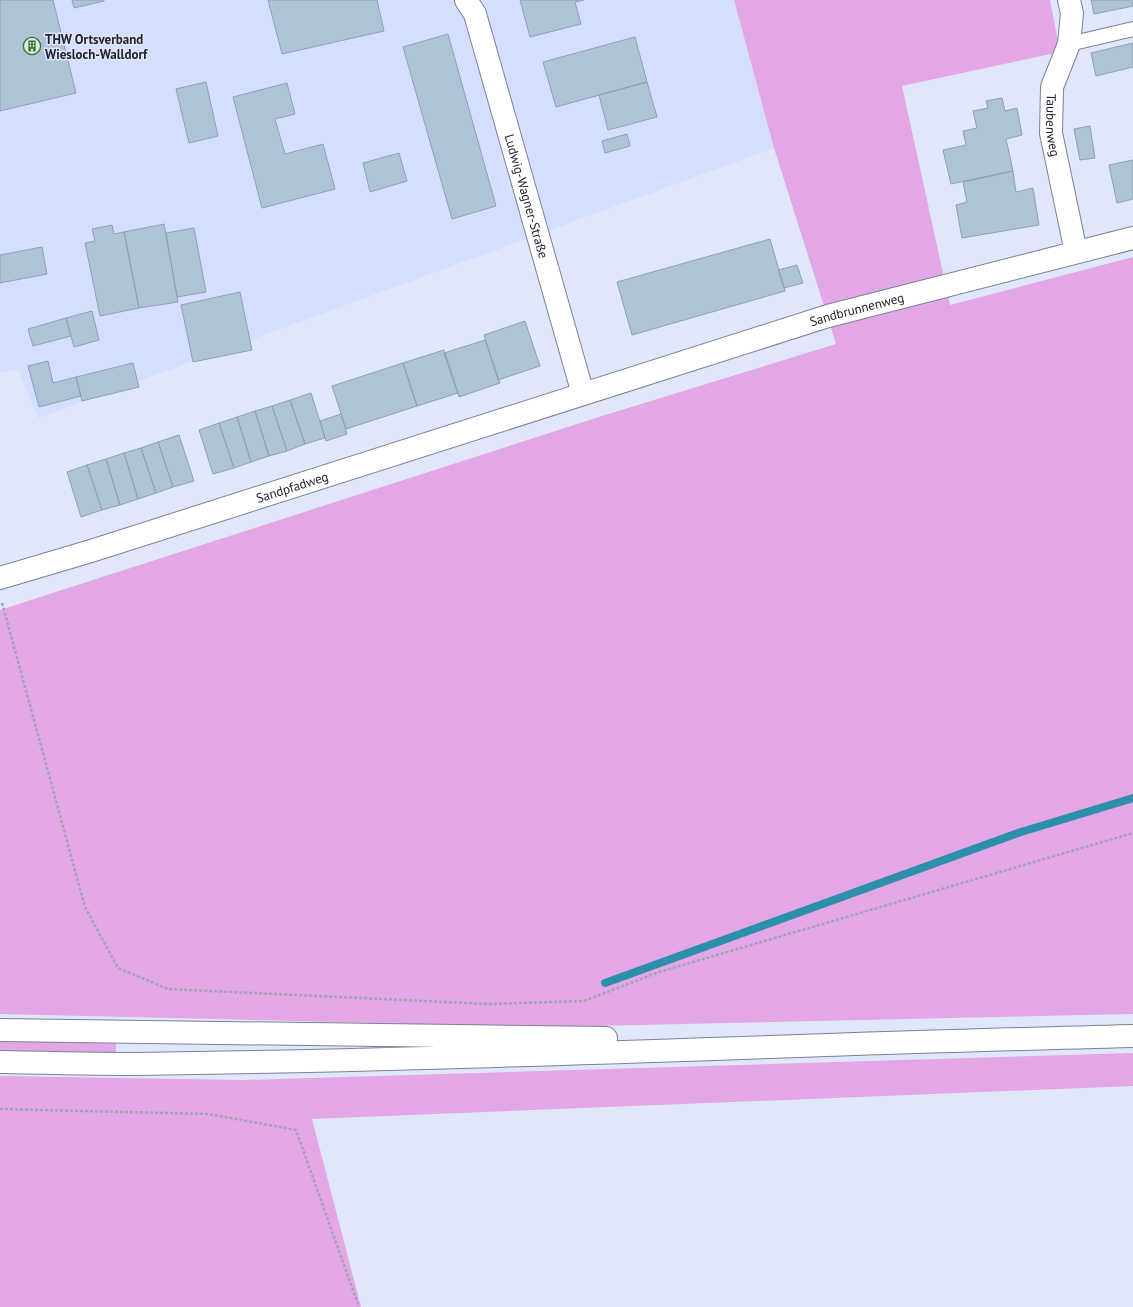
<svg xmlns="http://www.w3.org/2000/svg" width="1133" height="1307" font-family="'PT Sans',sans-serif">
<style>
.built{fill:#d4deff}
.green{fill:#e3a6e6}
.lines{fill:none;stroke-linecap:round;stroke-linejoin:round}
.stream{stroke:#2c90ac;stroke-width:8}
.building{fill:#aec3d6;stroke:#8da1b4}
.lane-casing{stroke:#7a8097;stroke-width:16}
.street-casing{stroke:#7a8097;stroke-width:24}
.primary-casing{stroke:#7a8097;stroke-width:24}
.path{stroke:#9fa4b4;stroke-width:2.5;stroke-dasharray:3 2;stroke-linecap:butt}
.lane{stroke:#fff;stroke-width:14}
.street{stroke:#fff;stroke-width:22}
.primary{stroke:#fff;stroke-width:22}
.labels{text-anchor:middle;stroke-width:3;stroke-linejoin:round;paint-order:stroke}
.poi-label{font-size:13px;font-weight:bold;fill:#21232d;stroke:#e1e7fb;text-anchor:start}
.street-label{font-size:13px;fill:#21232d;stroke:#e1e7fb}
</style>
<rect width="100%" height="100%" fill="#e1e7fb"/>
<path class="built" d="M0,0H734L774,148L38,418L18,370L0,372Z"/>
<path class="green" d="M734,0H1050L1060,52L902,86L950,305L1133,257V1014L545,1027L0,1014V610L602,416L836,344L774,148Z
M0,1039L116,1042V1057L0,1056Z
M1133,1053V1086L312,1119L361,1307H0V1076L243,1080Z"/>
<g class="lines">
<path class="stream" d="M605,983L1021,832L1133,798"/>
</g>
<path class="building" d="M0,0H53L76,93L0,111Z
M72,0H104V1L74,8Z
M268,0H377L384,31L282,54Z
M520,0H584L575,2L581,24L530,37Z
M1091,0H1133V6L1094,14Z
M448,34L496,206L452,219L403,47Z
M635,37L647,82L556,107L543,62Z
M1133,43V67L1096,76L1091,53Z
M206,82L218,136L189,143L176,89Z
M647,82L657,117L608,130L599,95Z
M287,83L295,114L275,119L285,154L323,144L335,189L262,208L233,97Z
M1002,98L1005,111L1017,108L1022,135L1006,139L1013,171L951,184L943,150L966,145L963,131L977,128L973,111L988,108L986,101Z
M1090,126L1095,158L1080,160L1074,129Z
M627,134L630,146L605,153L602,141Z
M399,153L407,181L370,192L363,163Z
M1133,160V199L1117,203L1109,165Z
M1013,171L1016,192L1033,188L1039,225L962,238L956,205L967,202L963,182Z
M164,224L178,302L139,308L124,232Z
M112,225L114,234L124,232L139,308L100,316L85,243L95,241L92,229Z
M194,228L206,292L177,297L166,233Z
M770,239L785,291L632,335L617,282Z
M42,247L47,274L0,283V255Z
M797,265L803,283L784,288L778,270Z
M240,292L252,350L193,362L181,305Z
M92,311L99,340L74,347L66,318Z
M66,318L71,336L33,346L28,329Z
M525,321L540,366L498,380L484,335Z
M485,340L500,383L459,397L444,353Z
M444,350L458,393L417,406L403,363Z
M48,361L53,383L76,377L81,396L39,407L28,366Z
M133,363L139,387L82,401L76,377Z
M403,363L417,406L346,429L332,386Z
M311,393L325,438L305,444L290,400Z
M290,400L305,444L287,451L272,406Z
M272,406L287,451L269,456L255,411Z
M255,411L269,456L251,462L237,417Z
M341,414L347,434L326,441L320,421Z
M237,417L251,462L234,468L219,423Z
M219,423L234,468L213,474L199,430Z
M179,435L194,481L173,487L158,442Z
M158,442L173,487L156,493L141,448Z
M141,448L156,493L138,499L124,453Z
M124,453L138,499L120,505L106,459Z
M106,459L120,505L102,510L87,465Z
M87,465L102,510L81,517L67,472Z"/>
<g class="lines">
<defs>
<path id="lane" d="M1069,44L1133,29"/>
<g id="street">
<path id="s1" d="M466,0L475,14L583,394"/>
<path id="s2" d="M1069,0L1072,13L1069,44L1052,87L1051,133L1076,252"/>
<path id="s3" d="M0,578L91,551L828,316L1133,238"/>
</g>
<path id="primary" d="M0,1030C202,1034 404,1037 606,1038
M0,1062C46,1063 91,1064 137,1064C469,1060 801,1044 1133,1036"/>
</defs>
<use href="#lane" class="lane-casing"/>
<use href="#street" class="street-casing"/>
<use href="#primary" class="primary-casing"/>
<path class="path" d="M2,603L85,907L118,968L168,989L489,1004L584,1001L659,972L1133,833
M0,1109L209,1114L296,1130L359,1307"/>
<use href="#lane" class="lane"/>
<use href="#street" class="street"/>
<use href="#primary" class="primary"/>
</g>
<defs>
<symbol id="building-ring" viewBox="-11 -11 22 22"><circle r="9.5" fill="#e1e7fb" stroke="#347e24" stroke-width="1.5"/><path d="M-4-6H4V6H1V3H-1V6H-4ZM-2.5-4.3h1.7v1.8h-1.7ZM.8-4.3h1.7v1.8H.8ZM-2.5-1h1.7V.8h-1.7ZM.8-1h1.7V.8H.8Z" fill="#347e24"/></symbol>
</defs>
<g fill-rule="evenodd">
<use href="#building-ring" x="22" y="36" width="20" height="20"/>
</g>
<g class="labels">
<g class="poi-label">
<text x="45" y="44">THW Ortsverband<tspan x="45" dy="15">Wiesloch-Walldorf</tspan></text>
</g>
<g class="street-label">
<text dy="5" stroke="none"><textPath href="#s2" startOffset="129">Taubenweg</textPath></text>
<text dy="5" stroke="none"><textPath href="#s1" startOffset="206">Ludwig-Wagner-Straße</textPath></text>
<text dy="5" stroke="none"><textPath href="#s3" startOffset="898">Sandbrunnenweg</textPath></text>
<text dy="5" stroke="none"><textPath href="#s3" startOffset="306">Sandpfadweg</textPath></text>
</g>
</g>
</svg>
